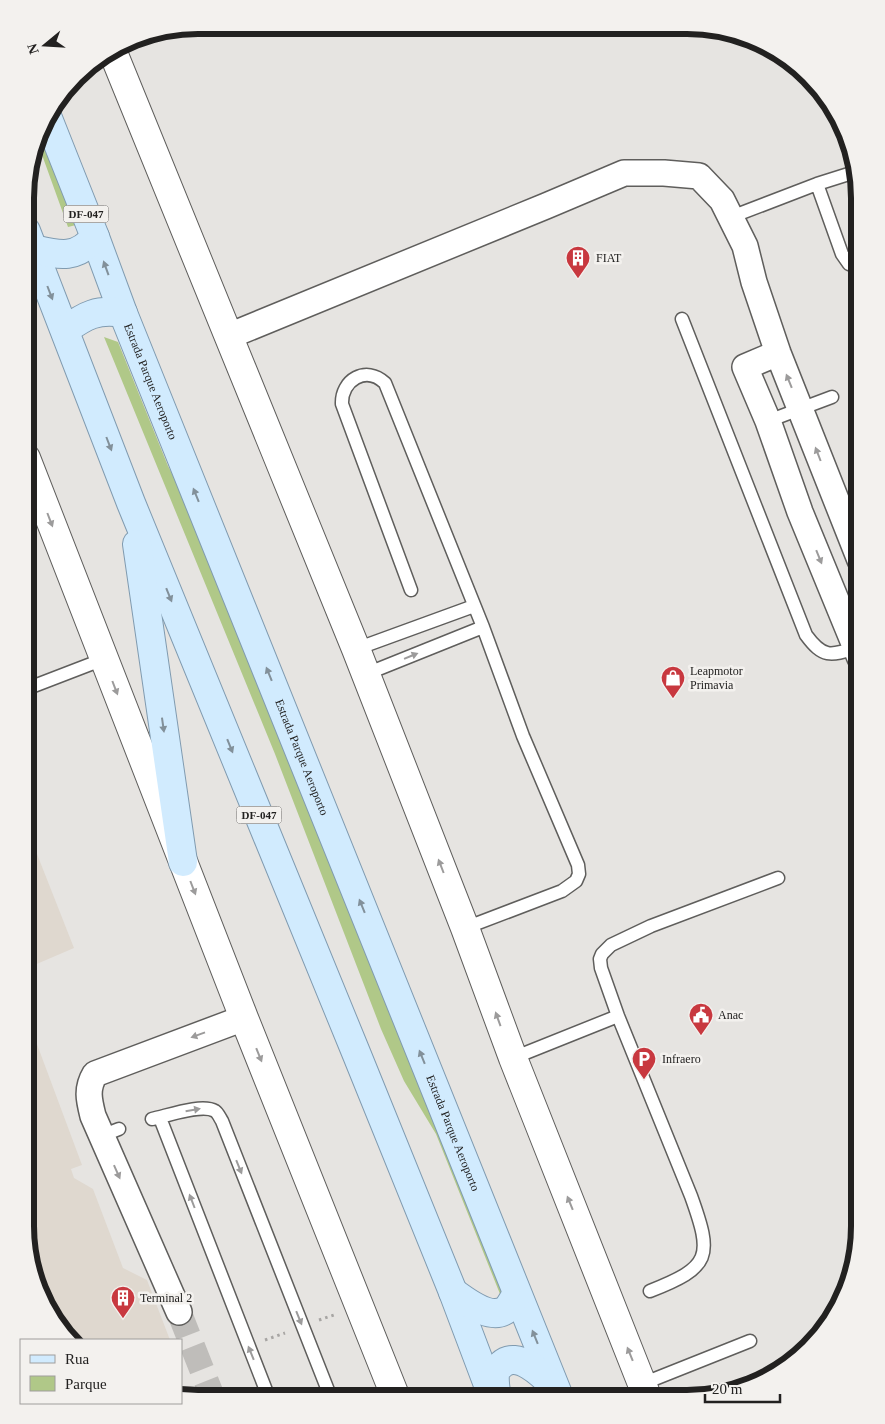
<svg xmlns="http://www.w3.org/2000/svg" width="885" height="1424" font-family="Georgia,serif">
<style>
.built{fill:#dfd8cf}
.green{fill:#b0c888}
.lines{fill:none;stroke-linecap:round;stroke-linejoin:round}
.minor-tunnel{stroke:#bfbdba;stroke-width:25;stroke-dasharray:25 12;stroke-linecap:butt}
.service-casing{stroke:#5f5e5c;stroke-width:15}
.minor-casing{stroke:#5f5e5c;stroke-width:28}
.tertiary-casing{stroke:#5f5e5c;stroke-width:30}
.primary-casing{stroke:#809bb0;stroke-width:30}
.path{stroke:#a7a5a3;stroke-width:3;stroke-dasharray:2.5 4;stroke-linecap:butt}
.service{stroke:#fff;stroke-width:12}
.minor{stroke:#fff;stroke-width:25}
.tertiary{stroke:#fff;stroke-width:28}
.primary{stroke:#d1ebfe;stroke-width:28}
.oneway{fill:#82909a}
.oneway2{fill:#9c9b9b}
.labels{text-anchor:middle;stroke-width:5;stroke-linejoin:round;paint-order:stroke}
.shield{fill:#f3f1ee;stroke:#615f5e;stroke-width:1}
.shield-label{font-size:11px;font-weight:bold;fill:#222120}
.poi-label{font-size:12px;fill:#222120;stroke:#f3f1ee;text-anchor:start}
.street-label{font-size:12px;fill:#222120;stroke:#f3f1ee}
.rim{fill:none;stroke:#222120;stroke-width:6}
</style>
<rect width="100%" height="100%" fill="#e6e4e1"/>
<path class="built" d="M26,826L74,948L25,969Z
M25,1012L82,1165L71,1169L74,1178L93,1189L123,1268L147,1280L170,1340H75L38,1292L25,1227Z"/>
<path class="green" d="M42,124L80,224L68,227L37,141Z
M104,337L118,342L168,466L207,541L510,1294H500L436,1134L404,1081L381,1029L275,754Z"/>
<g class="lines">
<path class="minor-tunnel" d="M179,1312L213,1398"/>
<defs>
<path id="service" d="M855,172L817,184L842,254L849,264L856,266L860,264
M731,217L817,184
M682,319L806,635C823,658 830,656 856,648
M768,421L832,397
M411,590L342,404C341,380 366,365 385,383L483,627L523,736L578,865L579,874L576,881L562,891L465,928
M356,649L474,606
M366,674L483,627
M26,689L104,659
M513,1058L618,1016
M160,1118L269,1398
M152,1119C167,1116 202,1103 215,1111C218,1113 220,1118 222,1121L331,1398
M101,1136L119,1129
M650,1291C711,1267 713,1257 691,1196L618,1016L601,968L600,959L602,954L611,945L651,926L778,878
M642,1384L750,1341"/>
<path id="minor" d="M229,336L546,206L624,173H664L699,176L722,200L745,246L754,282L778,353L860,560
M778,353L745,367L768,421L800,512L860,658
M179,1312L93,1116C89,1100 86,1089 95,1074L244,1018"/>
<path id="tertiary" d="M112,50L356,649L465,928L513,1058L648,1399
M26,458L244,1018L396,1398"/>
<g id="primary">
<path id="s1" d="M47,116L95,237L123,313L560,1399"/>
<path d="M26,231L131,503L357,1055L453,1292L493,1398"/>
<path d="M33,249C59,255 76,260 95,237"/>
<path d="M65,330C86,315 97,309 123,313"/>
<path d="M137,544L183,862"/>
<path d="M453,1292C466,1301 492,1323 508,1308C511,1304 514,1298 517,1294"/>
<path d="M497,1398C496,1391 494,1382 495,1375C495,1371 498,1367 501,1365C517,1349 543,1375 554,1386"/>
</g>
</defs>
<use href="#service" class="service-casing"/>
<use href="#minor" class="minor-casing"/>
<use href="#tertiary" class="tertiary-casing"/>
<use href="#primary" class="primary-casing"/>
<path class="path" d="M319,1320L334,1315
M265,1340L285,1333"/>
<use href="#service" class="service"/>
<use href="#minor" class="minor"/>
<use href="#tertiary" class="tertiary"/>
<use href="#primary" class="primary"/>
</g>
<defs><path id="oneway-solid" d="M-6-.8H1V-3.2L6.5 0L1 3.2V.8H-6Z" transform="scale(1.25)"/></defs>
<g class="oneway">
<use href="#oneway-solid" transform="translate(106 268) rotate(-110)"/>
<use href="#oneway-solid" transform="translate(50 293) rotate(69)"/>
<use href="#oneway-solid" transform="translate(109 444) rotate(69)"/>
<use href="#oneway-solid" transform="translate(196 495) rotate(-112)"/>
<use href="#oneway-solid" transform="translate(169 595) rotate(68)"/>
<use href="#oneway-solid" transform="translate(269 674) rotate(-112)"/>
<use href="#oneway-solid" transform="translate(163 725) rotate(82)"/>
<use href="#oneway-solid" transform="translate(230 746) rotate(68)"/>
<use href="#oneway-solid" transform="translate(362 906) rotate(-112)"/>
<use href="#oneway-solid" transform="translate(422 1057) rotate(-112)"/>
<use href="#oneway-solid" transform="translate(535 1337) rotate(-112)"/>
</g>
<g class="oneway2">
<use href="#oneway-solid" transform="translate(789 381) rotate(-112)"/>
<use href="#oneway-solid" transform="translate(818 454) rotate(-111)"/>
<use href="#oneway-solid" transform="translate(50 520) rotate(69)"/>
<use href="#oneway-solid" transform="translate(819 557) rotate(68)"/>
<use href="#oneway-solid" transform="translate(411 656) rotate(-22)"/>
<use href="#oneway-solid" transform="translate(115 688) rotate(69)"/>
<use href="#oneway-solid" transform="translate(441 866) rotate(-111)"/>
<use href="#oneway-solid" transform="translate(193 888) rotate(69)"/>
<use href="#oneway-solid" transform="translate(498 1019) rotate(-110)"/>
<use href="#oneway-solid" transform="translate(198 1035) rotate(160)"/>
<use href="#oneway-solid" transform="translate(259 1055) rotate(68)"/>
<use href="#oneway-solid" transform="translate(193 1110) rotate(-10)"/>
<use href="#oneway-solid" transform="translate(239 1167) rotate(68)"/>
<use href="#oneway-solid" transform="translate(117 1172) rotate(66)"/>
<use href="#oneway-solid" transform="translate(192 1201) rotate(-111)"/>
<use href="#oneway-solid" transform="translate(570 1203) rotate(-112)"/>
<use href="#oneway-solid" transform="translate(299 1318) rotate(68)"/>
<use href="#oneway-solid" transform="translate(251 1353) rotate(-112)"/>
<use href="#oneway-solid" transform="translate(630 1354) rotate(-112)"/>
</g>
<defs>
<symbol id="building-pin" viewBox="-11 -11 22 30"><path d="M0 17L-7.5 6A9.5 9.5 0 1 1 7.5 6Z" fill="#c8383f" stroke="#f3f1ee"/><path d="M-4-6H4V6H1V3H-1V6H-4ZM-2.5-4.3h1.7v1.8h-1.7ZM.8-4.3h1.7v1.8H.8ZM-2.5-1h1.7V.8h-1.7ZM.8-1h1.7V.8H.8Z" fill="#fff"/></symbol>
<symbol id="shop-pin" viewBox="-11 -11 22 30"><path d="M0 17L-7.5 6A9.5 9.5 0 1 1 7.5 6Z" fill="#c8383f" stroke="#f3f1ee"/><path d="M-5-2.5h2.3a2.7 3.5 0 0 1 5.4 0H5L5.5 6h-11ZM-1.5-2.5h3a1.5 2.3 0 0 0-3 0Z" fill="#fff"/></symbol>
<symbol id="civic-pin" viewBox="-11 -11 22 30"><path d="M0 17L-7.5 6A9.5 9.5 0 1 1 7.5 6Z" fill="#c8383f" stroke="#f3f1ee"/><path d="M-.6-6.5H3V-4.5H.6V-3L4-1V1h2V6H-6V1h2V-1L-.6-3ZM-1.2 2.5V6h2.4V2.5Z" fill="#fff"/></symbol>
<symbol id="parking-pin" viewBox="-11 -11 22 30"><path d="M0 17L-7.5 6A9.5 9.5 0 1 1 7.5 6Z" fill="#c8383f" stroke="#f3f1ee"/><path d="M-3.5-5.5H1a3.5 3.5 0 0 1 0 7H-1V5.5H-3.5ZM-1-3.4V-.6H.8a1.4 1.4 0 0 0 0-2.8Z" fill="#fff"/></symbol>
</defs>
<g fill-rule="evenodd">
<use href="#building-pin" x="564" y="244" width="28" height="38"/>
<use href="#shop-pin" x="659" y="664" width="28" height="38"/>
<use href="#civic-pin" x="687" y="1001" width="28" height="38"/>
<use href="#parking-pin" x="630" y="1045" width="28" height="38"/>
<use href="#building-pin" x="109" y="1284" width="28" height="38"/>
</g>
<g class="labels">
<g class="shield">
<rect x="63.5" y="205.5" width="45" height="17" rx="4"/>
<rect x="236.5" y="806.5" width="45" height="17" rx="4"/>
</g>
<g class="shield-label">
<text x="86" y="218">DF-047</text>
<text x="259" y="819">DF-047</text>
</g>
<g class="poi-label">
<text x="596" y="262">FIAT</text>
<text x="690" y="675">Leapmotor<tspan x="690" dy="14">Primavia</tspan></text>
<text x="718" y="1019">Anac</text>
<text x="662" y="1063">Infraero</text>
<text x="140" y="1302">Terminal 2</text>
</g>
<g class="street-label">
<text dy="4" stroke="none"><textPath href="#s1" startOffset="285">Estrada Parque Aeroporto</textPath></text>
<text dy="4" stroke="none"><textPath href="#s1" startOffset="690">Estrada Parque Aeroporto</textPath></text>
<text dy="4" stroke="none"><textPath href="#s1" startOffset="1095">Estrada Parque Aeroporto</textPath></text>
</g>
</g>
<path d="M0 0H885V1424H0ZM198 34H687A164 164 0 0 1 851 198V1226A164 164 0 0 1 687 1390H198A164 164 0 0 1 34 1226V198A164 164 0 0 1 198 34Z" fill="#f3f1ee" fill-rule="evenodd"/>
<path class="rim" d="M198 34H687A164 164 0 0 1 851 198V1226A164 164 0 0 1 687 1390H198A164 164 0 0 1 34 1226V198A164 164 0 0 1 198 34Z"/>
<rect x="20" y="1339" width="162" height="65" fill="#f3f1ee" stroke="#9f9e9c"/>
<rect x="30" y="1355" width="25" height="8" fill="#d1ebfe" stroke="#9f9e9c"/>
<text x="65" y="1364" font-size="15" fill="#222120">Rua</text>
<rect x="30" y="1376" width="25" height="15" fill="#b0c888" stroke="#9f9e9c"/>
<text x="65" y="1389" font-size="15" fill="#222120">Parque</text>
<g transform="translate(45 45) rotate(252)" stroke="#f3f1ee" stroke-width="4" paint-order="stroke">
<path d="M0-4L9 19L0 12L-9 19Z" fill="#222120"/>
<text y="-8" font-size="14" font-weight="bold" text-anchor="middle" fill="#222120">N</text>
</g>
<path d="M705 1394v8h75v-8" fill="none" stroke="#222120" stroke-width="2.5"/>
<text x="712" y="1394" font-size="15" fill="#222120" stroke="#f3f1ee" stroke-width="4" paint-order="stroke">20 m</text>
</svg>
